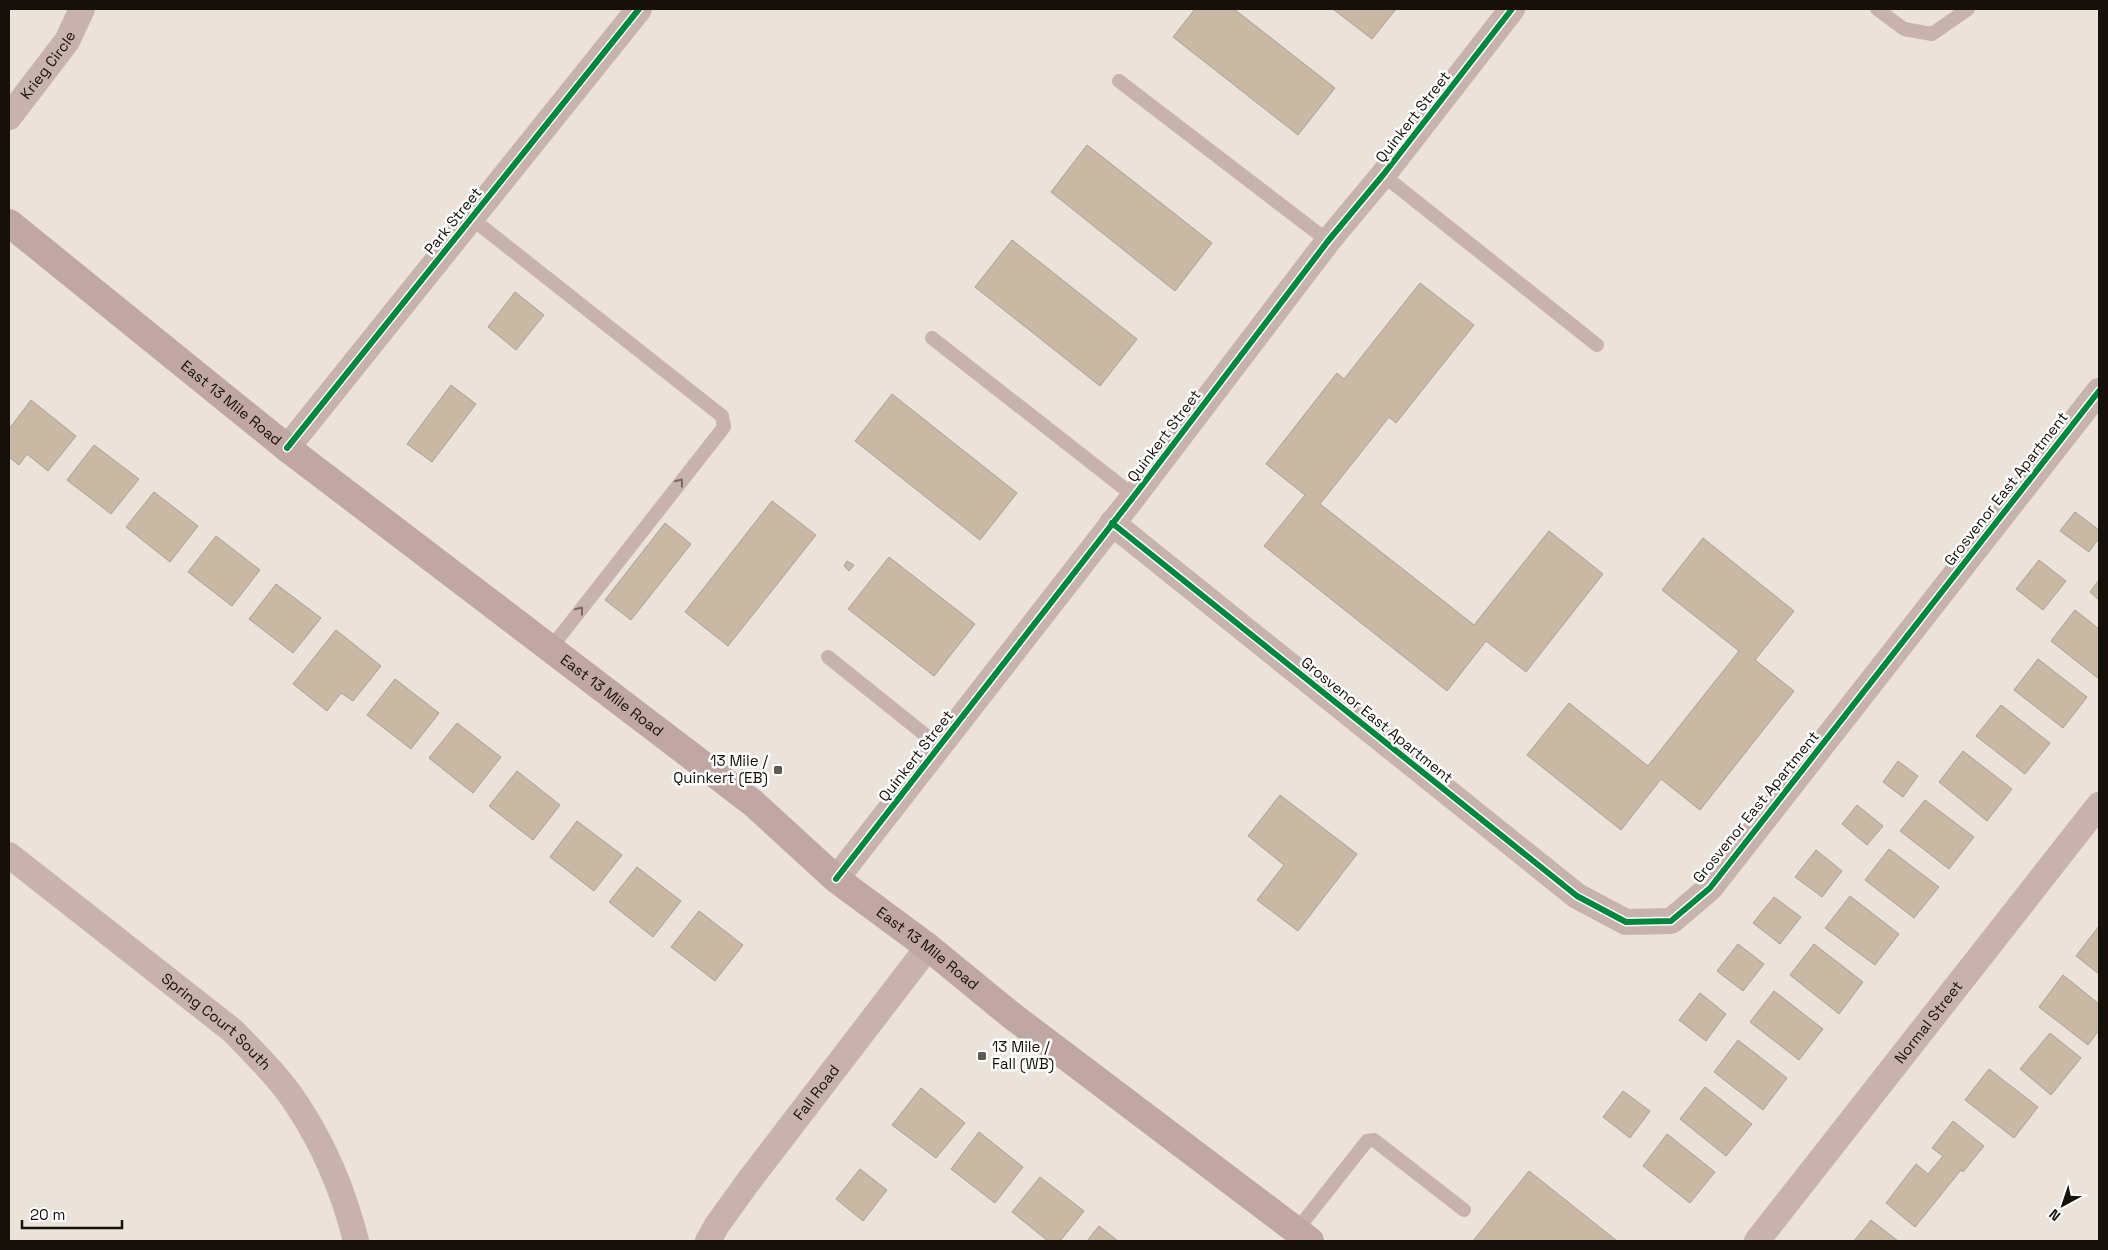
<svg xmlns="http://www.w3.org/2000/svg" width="2108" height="1250" font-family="'Space Grotesk',sans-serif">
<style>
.building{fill:#c9b9a4;stroke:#a7a199}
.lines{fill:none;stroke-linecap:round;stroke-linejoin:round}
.service{stroke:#c8b2ae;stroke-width:14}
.minor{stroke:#c8b2ae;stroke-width:26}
.secondary{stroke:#c0a7a4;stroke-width:28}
.cycleway-casing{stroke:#fff;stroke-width:9}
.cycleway{stroke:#00873e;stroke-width:6}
.oneway{stroke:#776964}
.poi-dot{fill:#605a52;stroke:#fff;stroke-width:2}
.labels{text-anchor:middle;stroke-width:5;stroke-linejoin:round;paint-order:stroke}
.street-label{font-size:15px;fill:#15100a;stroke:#fff}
.poi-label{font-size:15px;fill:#15100a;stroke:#fff;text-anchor:end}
</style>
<rect width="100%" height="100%" fill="#ebe2d9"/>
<path class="building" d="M1195,9H1234L1335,88L1298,135L1173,37Z
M1333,9H1396L1372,39Z
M1087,145L1212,243L1175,291L1051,192Z
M1012,240L1137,339L1100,386L975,287Z
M1420,283L1474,325L1396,423L1389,417L1320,504L1474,625L1549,531L1603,574L1526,672L1486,641L1447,691L1264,546L1305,495L1266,464L1337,373L1344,379Z
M515,292L544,315L516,350L488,327Z
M451,385L476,404L432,462L407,444Z
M892,394L1017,493L980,540L855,441Z
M31,400L76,436L48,471L27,454L19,465L9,457V429Z
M94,445L139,479L111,514L67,480Z
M154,492L198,526L170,562L126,527Z
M772,501L816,535L728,646L685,612Z
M2075,512L2099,530V538L2089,552L2060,531Z
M665,523L691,544L631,620L605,600Z
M216,536L260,570L232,606L188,572Z
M1703,538L1794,611L1755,660L1794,691L1700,810L1661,779L1621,830L1527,755L1569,703L1648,766L1739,651L1662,590Z
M889,557L975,624L934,676L848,609Z
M2039,560L2066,581L2043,610L2016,589Z
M847,561L854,565L849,571L844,566Z
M2099,580V600L2090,592Z
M276,584L321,618L293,653L249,619Z
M2075,610L2099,629V679L2051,641Z
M336,630L381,666L353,701L341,693L327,711L293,684Z
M2038,659L2087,697L2063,728L2014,690Z
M395,679L439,713L411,749L367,715Z
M2001,705L2050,743L2025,774L1976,736Z
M457,723L501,757L473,793L429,758Z
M1963,751L2012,789L1987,821L1939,782Z
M1898,761L1918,776L1903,797L1883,782Z
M517,771L560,805L533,840L489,806Z
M1280,795L1357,854L1298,931L1257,900L1284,865L1248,836Z
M1925,800L1974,837L1949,869L1900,831Z
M1857,805L1883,826L1867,845L1842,824Z
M577,821L622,855L594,891L550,857Z
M1889,849L1939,887L1914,918L1865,880Z
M1816,850L1842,871L1822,897L1795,877Z
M637,867L681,901L653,937L609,902Z
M1850,896L1899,934L1875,965L1825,928Z
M1774,897L1801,917L1780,944L1753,923Z
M699,911L743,945L715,981L671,947Z
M2099,926V974L2076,956Z
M1738,944L1764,964L1743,991L1717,971Z
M1814,944L1863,982L1839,1014L1790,975Z
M2063,975L2099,1004V1030L2088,1045L2039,1007Z
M1774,991L1823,1029L1799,1060L1750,1022Z
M1700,993L1726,1014L1706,1041L1679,1020Z
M2050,1033L2081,1058L2051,1095L2020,1069Z
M1738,1040L1787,1078L1763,1110L1714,1072Z
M1989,1069L2038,1107L2014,1138L1965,1100Z
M1705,1087L1752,1124L1726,1156L1680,1119Z
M921,1088L965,1123L936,1158L892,1125Z
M1623,1091L1650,1111L1630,1138L1603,1117Z
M1953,1121L1984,1146L1963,1172L1961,1170L1915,1227L1886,1203L1916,1164L1928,1174L1943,1156L1932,1148Z
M979,1132L1023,1167L995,1203L951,1169Z
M1667,1134L1715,1172L1690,1203L1643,1166Z
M860,1169L887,1190L863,1221L836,1199Z
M1529,1171L1617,1241H1473Z
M1040,1177L1084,1211L1060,1241H1048L1012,1212Z
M1871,1220L1898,1241H1854Z
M1099,1226L1118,1241H1087Z"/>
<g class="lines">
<path class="service" d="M1877,9L1904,29L1932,34L1968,9
M1119,81L1328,241
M1383,175L1597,345
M471,218L722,416L724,427L550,649
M932,338L1134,496
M828,657L939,746
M1296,1231L1367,1141L1374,1140L1464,1210"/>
<g class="minor">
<path id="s1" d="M9,117L67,41L82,9"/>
<path d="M287,448L639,9"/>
<path d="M1112,523L1577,896L1626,922L1671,921L1710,888L2099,391"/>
<path id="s2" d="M9,855L233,1031C255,1054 279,1077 296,1103C324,1145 344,1193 356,1241"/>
<path d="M836,879L1134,496L1328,241L1383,175L1512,9"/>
<path id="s3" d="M708,1241L717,1225L748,1182L928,947"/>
<path id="s4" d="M1757,1241L2099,805"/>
</g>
<path class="secondary" id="s5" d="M9,223L287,448L753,803L836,879L928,947L1011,1015L1310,1241"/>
<defs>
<path id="cycleway" d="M287,448L639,9
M1112,523L1577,896L1626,922L1671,921L1710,888L2099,391
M836,879L1134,496L1328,241L1383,175L1512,9"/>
</defs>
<use href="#cycleway" class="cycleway-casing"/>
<use href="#cycleway" class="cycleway"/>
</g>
<defs><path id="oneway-chevron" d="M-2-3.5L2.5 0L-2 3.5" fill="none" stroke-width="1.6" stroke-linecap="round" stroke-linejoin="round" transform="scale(1.25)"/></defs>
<g class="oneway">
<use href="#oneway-chevron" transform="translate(680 482) rotate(-52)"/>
<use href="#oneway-chevron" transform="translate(580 610) rotate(-52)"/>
</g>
<g class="poi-dot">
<rect x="773" y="765" width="10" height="10" rx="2.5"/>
<rect x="977" y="1051" width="10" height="10" rx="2.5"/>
</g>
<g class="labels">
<g class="street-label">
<text dy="5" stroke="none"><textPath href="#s1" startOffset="65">Krieg Circle</textPath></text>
<text transform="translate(1413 117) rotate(-52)" y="5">Quinkert Street</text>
<text transform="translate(453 221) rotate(-51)" y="5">Park Street</text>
<text dy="5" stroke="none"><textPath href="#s5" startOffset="286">East 13 Mile Road</textPath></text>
<text transform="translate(1164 436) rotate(-53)" y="5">Quinkert Street</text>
<text transform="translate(2006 489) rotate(-52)" y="5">Grosvenor East Apartment</text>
<text dy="5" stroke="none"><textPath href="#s5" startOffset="766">East 13 Mile Road</textPath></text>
<text transform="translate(1377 720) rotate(39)" y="5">Grosvenor East Apartment</text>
<text transform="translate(916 756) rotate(-52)" y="5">Quinkert Street</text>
<text transform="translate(1756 807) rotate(-51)" y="5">Grosvenor East Apartment</text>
<text dy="5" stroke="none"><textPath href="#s5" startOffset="1171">East 13 Mile Road</textPath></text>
<text dy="5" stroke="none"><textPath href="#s2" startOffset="266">Spring Court South</textPath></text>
<text dy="5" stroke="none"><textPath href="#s4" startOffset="278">Normal Street</textPath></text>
<text dy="5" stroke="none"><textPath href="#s3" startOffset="184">Fall Road</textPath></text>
</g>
<g class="poi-label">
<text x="768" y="766">13 Mile /<tspan x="768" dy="17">Quinkert (EB)</tspan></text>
<text x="992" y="1052" text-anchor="start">13 Mile /<tspan x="992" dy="17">Fall (WB)</tspan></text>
</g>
</g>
<rect width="2108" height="1250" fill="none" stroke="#15100a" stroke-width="20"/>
<g transform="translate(2063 1205) rotate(220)" stroke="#ffffff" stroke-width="4" paint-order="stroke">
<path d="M0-4L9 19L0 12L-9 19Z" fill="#15100a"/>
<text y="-8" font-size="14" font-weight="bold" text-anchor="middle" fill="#15100a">N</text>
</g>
<path d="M22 1220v8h100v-8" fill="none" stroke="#15100a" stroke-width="2.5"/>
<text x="30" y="1220" font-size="15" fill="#15100a" stroke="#ffffff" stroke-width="4" paint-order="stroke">20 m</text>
</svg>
